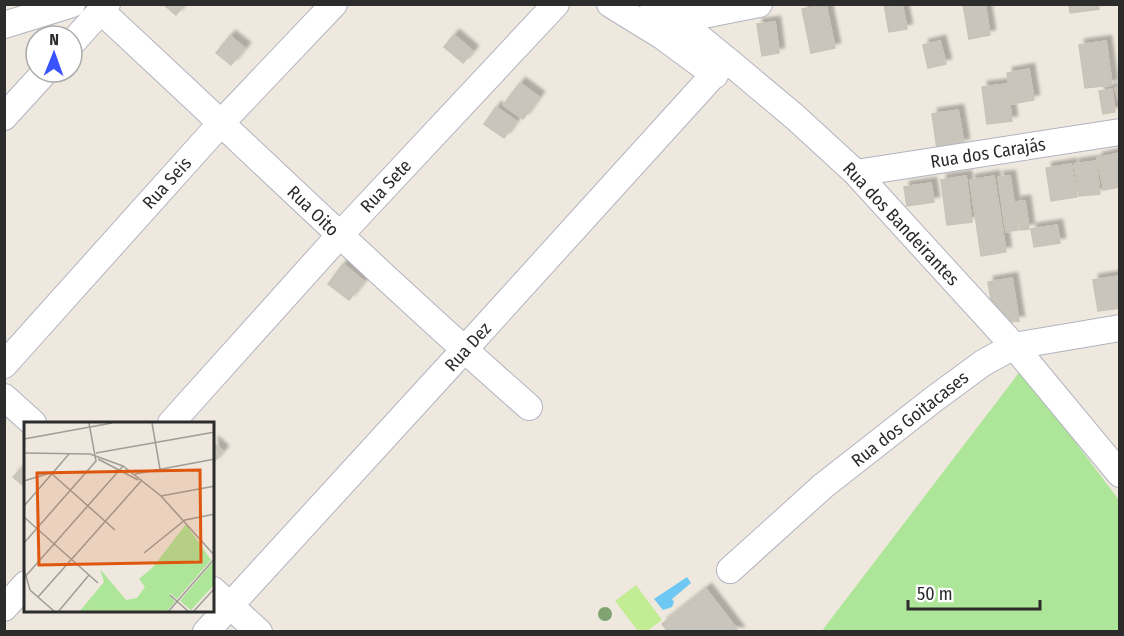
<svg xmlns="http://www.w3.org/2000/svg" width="1124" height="636" font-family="'Fira Sans Condensed',sans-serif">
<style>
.green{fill:#aee699}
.pitch{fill:#c2ed94}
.water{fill:#6ec8f3}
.building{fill:#c9c5bd;stroke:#c9c4b7;stroke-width:1.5;filter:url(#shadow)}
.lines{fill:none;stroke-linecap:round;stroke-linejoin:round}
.minor-casing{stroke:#b2b3c0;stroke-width:28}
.minor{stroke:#fff;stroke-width:26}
.tree{fill:#7fa471}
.labels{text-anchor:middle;stroke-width:6;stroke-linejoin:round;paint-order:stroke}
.street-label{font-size:18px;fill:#2c2c2c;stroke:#fff}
.inset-road{fill:none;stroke:#a09d97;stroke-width:1.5}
.view{fill:#df570e;fill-opacity:0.15;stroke:#df570e;stroke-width:3}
.inset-edge{fill:none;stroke:#2c2c2c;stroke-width:3}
</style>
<defs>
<filter id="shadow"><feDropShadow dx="5.5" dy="-5.5" stdDeviation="1.5" flood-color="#0004"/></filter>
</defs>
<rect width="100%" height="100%" fill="#eee8de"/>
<path class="green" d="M1021,370L1119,500V631L821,632Z"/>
<path class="pitch" d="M636,585L662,620L647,631H638L615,601Z"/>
<path class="water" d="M687,577L691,583L672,599L674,602L672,607L663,610L654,599Z"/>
<path class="building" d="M163,4H185L176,15Z
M884,4H902L907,29L889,32Z
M963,4H985L990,35L969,39Z
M1069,4H1098L1099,9L1070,13Z
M826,5L835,48L811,53L802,9Z
M775,22L779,53L762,56L757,24Z
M454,35L473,51L463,63L444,47Z
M230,36L245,48L231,65L216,53Z
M940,41L946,64L928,68L923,45Z
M1106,41L1112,85L1085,88L1079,45Z
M1029,69L1034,100L1012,104L1007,73Z
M520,83L539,97L523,119L503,105Z
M1007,84L1012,121L987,124L982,87Z
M1120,87V105L1115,88Z
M1112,89L1115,112L1103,114L1099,91Z
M496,107L516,121L504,138L484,124Z
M958,110L964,144L937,149L932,114Z
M1120,153V187L1104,190L1097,158Z
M1096,161L1100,194L1079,196L1074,164Z
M1071,164L1077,197L1051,201L1046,168Z
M966,176L972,222L947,225L941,180Z
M994,176L1006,252L981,256L970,180Z
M1010,176L1018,230L1006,232L998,177Z
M931,183L934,202L907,206L904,187Z
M1025,201L1029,229L1020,230L1016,202Z
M1057,225L1060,243L1034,247L1031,229Z
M343,264L364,281L349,300L328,284Z
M1119,276L1120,308L1098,311L1093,280Z
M1012,278L1019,321L1009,322L1008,316H1000L992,306L988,282Z
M213,442L223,451L213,463Z
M26,464V488L13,477Z
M706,589L739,632H668L662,624Z"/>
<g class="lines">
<defs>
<path id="minor" d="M610,4L662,36L715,75
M653,4L678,20L727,60L795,117L856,173L1014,346L1120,474
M101,11C244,143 383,279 529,407
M678,20L759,4
M4,25L72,4
M72,43L107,4
M4,117L45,72
M856,173L1120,132
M4,365L221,123L334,4
M4,397L33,423
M171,423L339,236L556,4
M730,570L823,486L934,399L983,363L1014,346L1120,328
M213,590L259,632
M4,608L26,584
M206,632L464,350L727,60"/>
</defs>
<use href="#minor" class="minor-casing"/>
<use href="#minor" class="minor"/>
</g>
<circle class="tree" cx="605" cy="614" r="7"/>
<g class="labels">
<g class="street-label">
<text transform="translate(988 153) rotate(-9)" y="6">Rua dos Carajás</text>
<text transform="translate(167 183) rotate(-48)" y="6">Rua Seis</text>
<text transform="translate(386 186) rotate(-47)" y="6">Rua Sete</text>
<text transform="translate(313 211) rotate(44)" y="6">Rua Oito</text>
<text transform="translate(901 224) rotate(47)" y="6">Rua dos Bandeirantes</text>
<text transform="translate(468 347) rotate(-48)" y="6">Rua Dez</text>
<text transform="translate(910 419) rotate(-38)" y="6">Rua dos Goitacases</text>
</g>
</g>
<g transform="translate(24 422)">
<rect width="190" height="190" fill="#eee8de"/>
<path d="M162,102L187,138L153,177L145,170L151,180L142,190H55L80,160L76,147L102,178L113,176L121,165L115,157L129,145ZM189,140L190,163L167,188L156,179Z" fill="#aee699"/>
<path class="inset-road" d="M128,1L136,47M0,17L88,1M0,31L66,32L99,44L137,74L191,134M72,31L191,10M74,37L114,58M28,52L91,108M111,52L191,37M0,59L29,50M137,74L191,64M0,84L45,32M0,95L74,161M0,121L72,39L65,1M120,131L161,98L191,92M0,147L6,168L31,190M0,156L99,44M146,173L165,190M14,175L118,58M34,190L65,153M144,190L191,136M169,190L191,166"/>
<path class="view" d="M176,48L177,140L15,143L13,51Z"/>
<rect width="190" height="190" class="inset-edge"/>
</g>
<rect width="1124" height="636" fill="none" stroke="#2c2c2c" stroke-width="12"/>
<g transform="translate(54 54) rotate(1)"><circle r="28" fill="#ffffff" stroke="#ababab" stroke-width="1.5"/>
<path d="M0-4.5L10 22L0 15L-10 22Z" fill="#3953ff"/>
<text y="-9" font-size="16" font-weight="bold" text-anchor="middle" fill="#2c2c2c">N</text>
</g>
<path d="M908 600v9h132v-9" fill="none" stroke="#2c2c2c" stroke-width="3"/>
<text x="917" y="600" font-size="18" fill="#2c2c2c" stroke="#ffffff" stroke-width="4.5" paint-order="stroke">50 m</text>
</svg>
